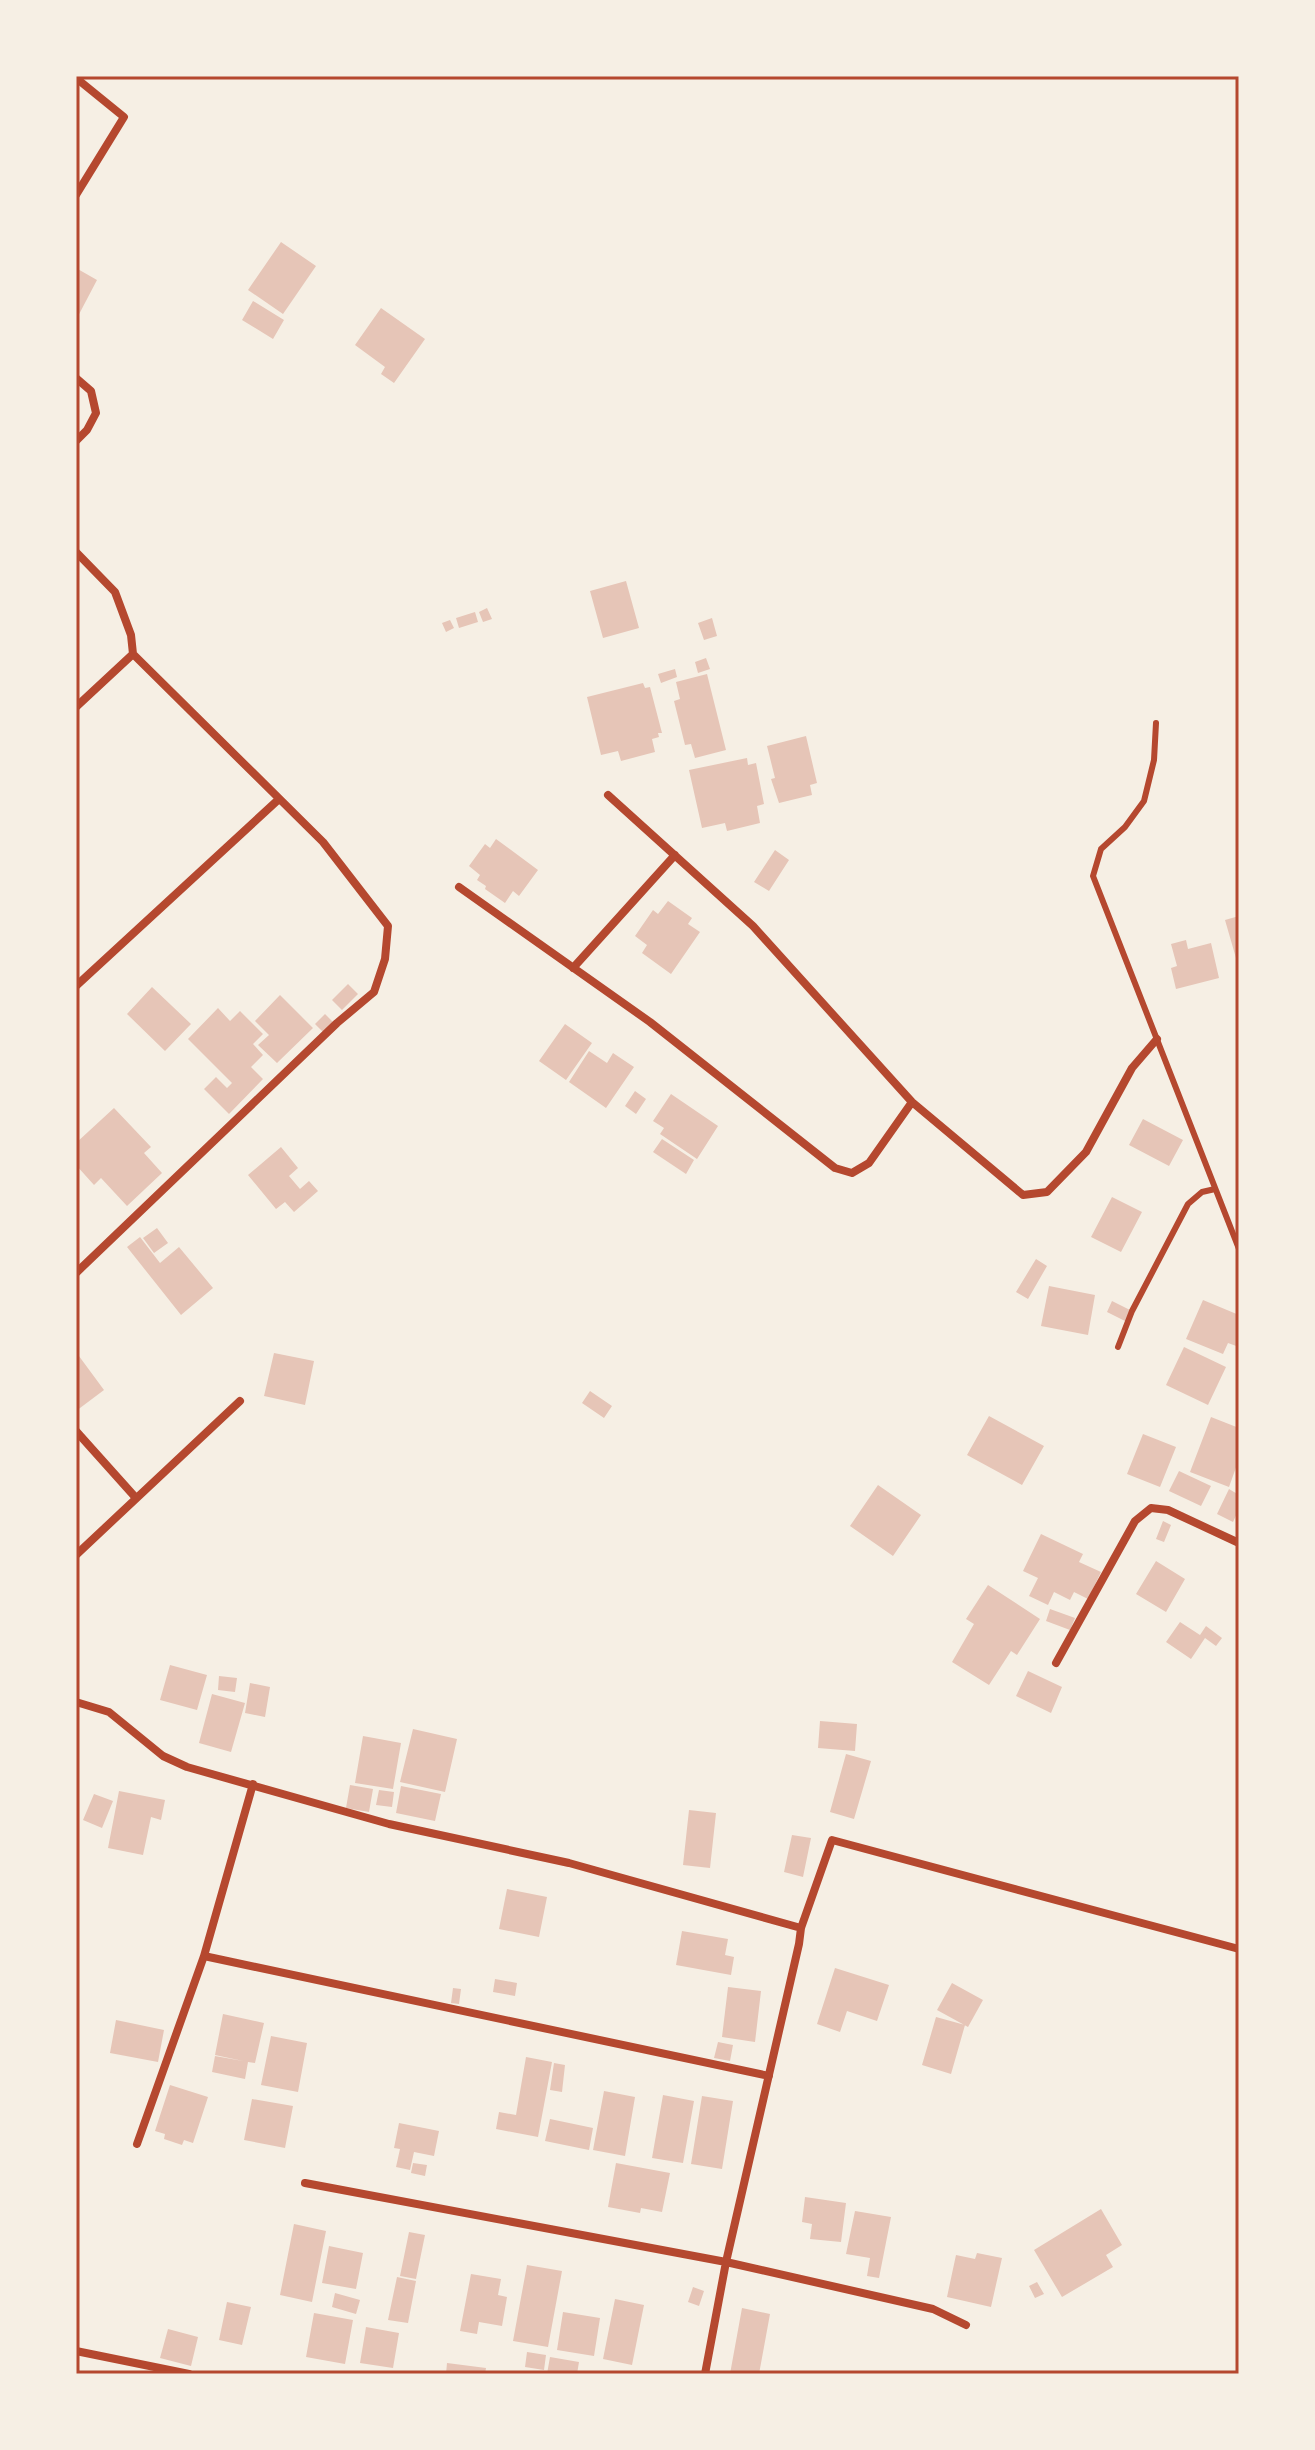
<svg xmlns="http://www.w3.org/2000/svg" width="1315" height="2450" font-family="Mulish,sans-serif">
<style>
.building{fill:#e6c5b7}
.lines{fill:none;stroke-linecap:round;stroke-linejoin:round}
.service{stroke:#b5482f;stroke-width:6}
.minor{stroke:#b5482f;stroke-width:8}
.neatline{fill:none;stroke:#b5482f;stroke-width:3}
</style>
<rect width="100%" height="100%" fill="#f6efe4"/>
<path class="building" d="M281,242L316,266L283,314L248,290Z
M76,268L97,280L76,320Z
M253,301L284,320L273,339L242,320Z
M381,308L425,339L394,383L381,374L385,367L355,345Z
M626,581L639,628L603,638L590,591Z
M487,608L492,619L483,622L479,612Z
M475,612L478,622L459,628L456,618Z
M712,618L717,636L704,640L698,623Z
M450,620L454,628L446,632L442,623Z
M706,658L710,669L698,673L695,662Z
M675,669L677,677L661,683L658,674Z
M707,674L726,750L695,758L691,744L685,745L674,701L680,699L676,682Z
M643,683L645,688L650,687L662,733H658L659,737L652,739L655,752L621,761L618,751L601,755L587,697Z
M806,736L817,783L810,785L812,795L779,803L771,779L775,778L767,746Z
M747,758L748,765L756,763L764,804L757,806L760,823L727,831L725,823L702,828L689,770Z
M496,839L538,870L519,896L513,891L505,903L485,889L486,886L477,880L480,875L469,866L485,844L490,848Z
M775,850L789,860L769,891L754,882Z
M668,901L692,918L688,924L700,932L671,974L642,953L647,945L635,936L653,910L658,914Z
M1239,916V965H1238L1225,920Z
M1186,940L1188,949L1211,943L1219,978L1176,989L1171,968L1177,966L1171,944Z
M348,984L358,994L342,1010L332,1000Z
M152,987L191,1024L165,1051L127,1014Z
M280,995L313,1028L277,1063L258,1045L269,1035L255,1021Z
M218,1008L230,1021L240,1011L263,1034L253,1044L263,1055L251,1067L263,1079L229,1114L204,1089L216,1077L227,1088L232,1083L188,1039Z
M325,1014L334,1023L324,1033L315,1024Z
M565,1024L592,1043L566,1080L539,1061Z
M589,1051L607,1063L613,1053L634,1067L606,1108L569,1082Z
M635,1091L646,1099L636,1114L625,1106Z
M671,1094L718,1126L697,1159L660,1134L664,1128L653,1121Z
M114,1108L151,1147L144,1153L162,1173L127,1206L101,1178L94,1185L76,1165V1143Z
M1143,1119L1183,1140L1169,1166L1129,1145Z
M662,1139L694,1160L686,1174L653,1152Z
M281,1147L298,1168L289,1176L300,1189L309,1181L318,1191L294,1212L285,1202L276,1209L248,1175Z
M1112,1197L1142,1212L1121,1252L1091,1237Z
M157,1228L168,1243L154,1253L143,1238Z
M140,1237L160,1263L179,1247L213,1288L181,1315L127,1247Z
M1036,1259L1047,1266L1028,1299L1016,1292Z
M1049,1286L1095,1295L1088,1335L1041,1326Z
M1203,1300L1239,1315V1347L1228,1343L1223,1354L1186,1339Z
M1112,1301L1132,1311L1127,1322L1107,1312Z
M1184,1347L1226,1367L1208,1405L1166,1385Z
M76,1352L104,1390L76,1411Z
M274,1353L314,1361L305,1405L264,1396Z
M590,1391L612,1406L604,1418L582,1403Z
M989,1416L1044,1446L1022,1485L967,1455Z
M1211,1417L1239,1428V1459L1229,1487L1190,1472Z
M1143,1434L1176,1447L1160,1487L1127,1474Z
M1179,1471L1211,1486L1201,1506L1169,1491Z
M878,1485L921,1515L893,1556L850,1526Z
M1229,1489L1239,1495V1509L1233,1522L1217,1514Z
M1163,1521L1171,1525L1164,1542L1156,1539Z
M1041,1534L1083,1554L1079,1562L1101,1572L1088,1599L1074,1592L1070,1600L1054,1592L1048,1605L1029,1596L1038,1578L1023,1571Z
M1156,1561L1185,1579L1166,1612L1136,1594Z
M988,1585L1040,1619L1017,1655L1011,1651L989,1685L952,1662L974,1624L966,1619Z
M1050,1609L1075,1618L1070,1630L1046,1621Z
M1180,1622L1200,1635L1206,1626L1222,1638L1216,1646L1205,1638L1191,1659L1166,1642Z
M170,1665L207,1675L197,1710L160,1700Z
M1028,1671L1062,1687L1051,1713L1016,1696Z
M219,1676L237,1678L235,1692L218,1690Z
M250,1683L270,1687L265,1717L245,1713Z
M212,1694L245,1703L231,1752L199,1743Z
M820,1721L857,1724L855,1751L818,1748Z
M413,1729L457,1739L445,1792L400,1782Z
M363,1736L401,1743L393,1789L355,1783Z
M846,1754L871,1761L854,1819L830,1812Z
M350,1785L373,1789L369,1812L346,1808Z
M401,1786L441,1794L435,1821L396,1813Z
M379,1790L394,1792L392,1807L376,1805Z
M119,1791L165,1800L161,1820L151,1817L143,1855L108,1848Z
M94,1794L113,1801L102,1828L83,1820Z
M689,1810L716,1813L710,1868L683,1865Z
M792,1835L811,1838L803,1877L784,1872Z
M507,1889L547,1897L539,1937L499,1929Z
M682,1931L728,1939L725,1955L734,1957L731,1975L676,1965Z
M835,1968L889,1985L877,2021L847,2011L840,2032L817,2024Z
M495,1979L517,1983L515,1996L493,1992Z
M952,1983L983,2000L968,2027L937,2010Z
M728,1987L761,1991L755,2042L722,2037Z
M453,1988L461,1989L459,2004L451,2003Z
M223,2014L264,2023L255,2063L248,2062L245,2079L212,2072L215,2056L243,2061L215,2055Z
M936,2017L965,2025L951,2074L922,2065Z
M116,2020L164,2030L158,2062L110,2053Z
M271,2036L307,2043L298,2092L261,2085Z
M718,2042L733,2045L730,2061L714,2058Z
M526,2057L552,2062L538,2137L496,2129L499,2112L516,2115Z
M554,2063L565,2065L562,2092L550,2090Z
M170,2085L208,2097L193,2143L184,2140L182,2145L164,2139L165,2134L155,2131Z
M604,2091L635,2097L625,2156L593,2150Z
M663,2095L694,2101L683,2163L652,2158Z
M702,2096L733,2101L722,2169L691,2164Z
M252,2099L293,2106L285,2148L244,2140Z
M550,2119L593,2128L589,2150L545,2141Z
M399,2123L439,2131L434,2156L414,2152L410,2170L396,2167L400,2149L394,2148Z
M413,2163L427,2165L425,2176L411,2173Z
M616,2163L670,2173L662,2212L641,2208L640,2213L608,2207Z
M805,2197L846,2203L841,2242L810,2239L812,2224L802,2222Z
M1101,2209L1122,2245L1106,2255L1113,2267L1062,2297L1034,2250Z
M855,2211L891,2217L879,2278L867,2276L870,2258L846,2254Z
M294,2224L326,2231L312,2302L280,2295Z
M409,2232L425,2235L416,2279L400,2276Z
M329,2246L363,2253L356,2289L322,2283Z
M977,2253L1002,2258L991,2307L947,2297L956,2255L975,2259Z
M527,2265L562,2271L548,2347L513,2341Z
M471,2274L501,2279L498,2295L507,2297L502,2326L479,2322L477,2334L460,2331Z
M397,2277L416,2281L408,2323L388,2320Z
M1037,2282L1044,2294L1035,2298L1029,2286Z
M693,2287L704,2291L699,2306L688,2302Z
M335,2293L360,2300L356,2314L332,2307Z
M615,2299L644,2305L632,2365L603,2359Z
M227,2302L251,2307L242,2345L219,2340Z
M742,2308L770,2314L759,2374H730Z
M563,2312L600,2318L594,2356L557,2350Z
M314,2313L353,2320L345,2364L306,2357Z
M366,2327L399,2333L393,2368L360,2363Z
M168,2329L198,2337L191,2366L160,2358Z
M527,2352L546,2355L544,2370L525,2367Z
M550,2357L579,2362L577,2374H547Z
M447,2363L486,2368L485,2374H446Z"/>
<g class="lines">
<path class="service" d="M1156,723L1154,760L1144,801L1125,827L1101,849L1093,876L1239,1249
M1118,1347L1132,1311L1188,1204L1202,1192L1215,1189"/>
<path class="minor" d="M76,78L124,117L76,195
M76,378L91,391L96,413L87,430L76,441
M76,552L115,592L131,635L133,654L323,842L388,926L385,959L374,992L337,1023L76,1273
M76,707L133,654
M608,795L753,926L912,1102L1023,1195L1047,1192L1086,1152L1132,1068L1157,1039
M459,887L650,1022L835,1168L852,1173L869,1163L912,1102
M573,968L675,855
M76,986L279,799
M76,1431L136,1498
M76,1555L240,1401
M1056,1663L1135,1521L1151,1508L1168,1510L1239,1543
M76,1702L109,1712L163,1756L187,1767L389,1824L569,1863L801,1928L799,1944L726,2262L705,2374
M801,1928L832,1840L1239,1949
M204,1956L769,2076
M137,2144L204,1956L253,1784
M305,2183L726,2262L933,2309L966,2325
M76,2351L189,2374"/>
</g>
<rect width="1315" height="2450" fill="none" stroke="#f6efe4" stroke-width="156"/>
<rect x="78" y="78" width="1159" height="2294" class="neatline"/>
</svg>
